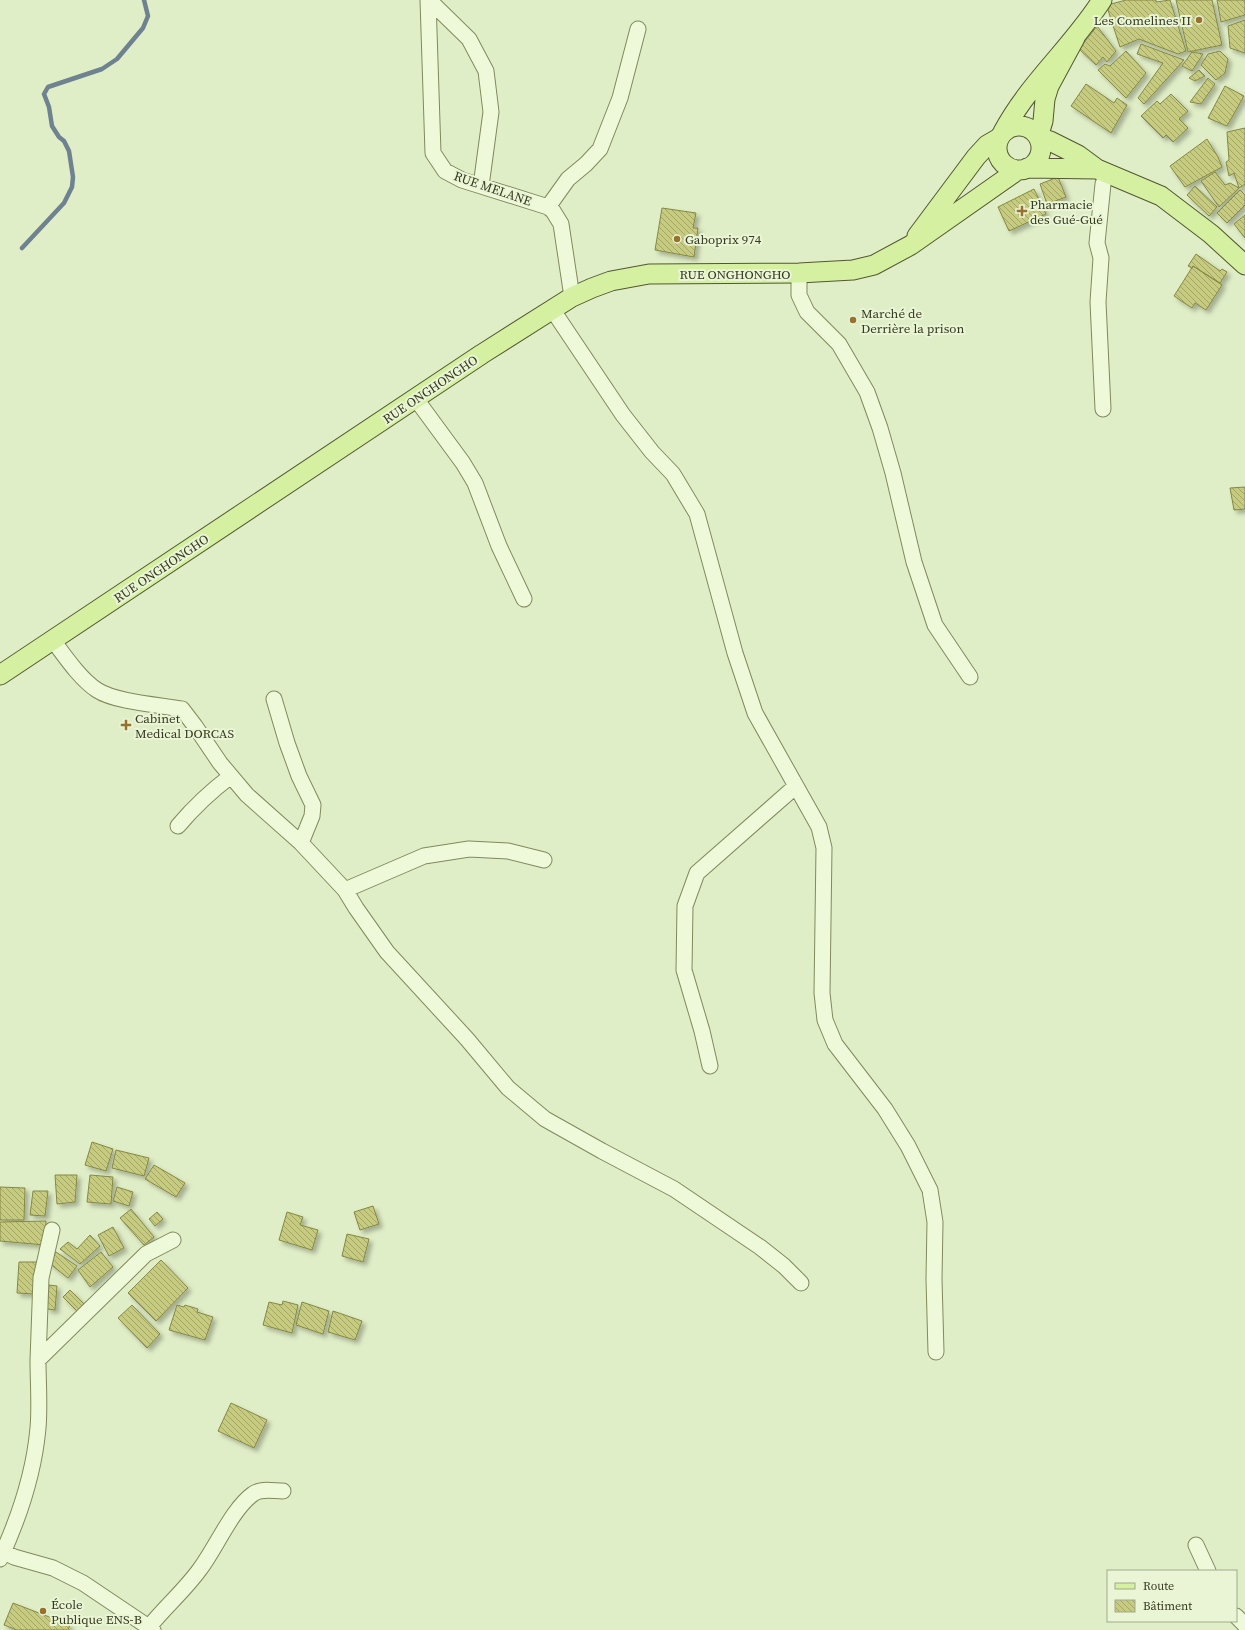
<svg xmlns="http://www.w3.org/2000/svg" width="1245" height="1630" font-family="'Source Serif 4',serif">
<style>
.lines{fill:none;stroke-linecap:round;stroke-linejoin:round}
.stream{stroke:#6e8290;stroke-width:4.5}
.building{fill:url(#building-back-hatch);stroke:#858842;filter:url(#shadow)}
.minor-casing{stroke:#81895c;stroke-width:17}
.major-casing{stroke:#535730;stroke-width:21}
.minor{stroke:#eef9da;stroke-width:15}
.major{stroke:#d4f0a0;stroke-width:19}
.poi-dot{fill:#98722d;stroke:#eaf5d6;stroke-width:1.5}
.labels{text-anchor:middle;stroke-width:4;stroke-linejoin:round;paint-order:stroke}
.poi-label{font-size:13px;fill:#363a20;stroke:#eaf5d6;text-anchor:start}
.street-label{font-size:13px;fill:#363a20;stroke:#eaf5d6}
</style>
<defs>
<pattern id="building-back-hatch" width="6" height="6" patternUnits="userSpaceOnUse"><rect width="6" height="6" fill="#c6cb7d"/><path d="M-1 5l2 2M0 0l6 6M5-1l2 2" fill="none" stroke="#a2a666"/></pattern>
<filter id="shadow"><feDropShadow dx="3.5" dy="3.5" stdDeviation="2" flood-color="#0004"/></filter>
</defs>
<rect width="100%" height="100%" fill="#e0eec7"/>
<g class="lines">
<path class="stream" d="M22,248L64,203L72,187L73,177L69,151L64,141L59,137L52,126L49,107L44,94L48,87L102,69L117,59L143,28L148,16L144,0"/>
</g>
<path class="building" d="M1126,0H1156V2L1170,0L1186,51L1178,54L1139,39L1120,47L1108,10L1111,4Z
M1176,0H1212L1222,45L1188,52Z
M1217,0H1245V15L1221,22Z
M1245,20V53L1230,48L1228,26Z
M1097,26L1116,51L1107,62L1103,57L1096,65L1079,49Z
M1141,44L1184,60L1144,104L1138,98L1163,63L1137,54Z
M1126,51L1146,73L1126,98L1098,70L1105,64L1110,66Z
M1220,51L1228,59L1225,73L1216,80L1201,65L1208,54Z
M1192,52L1203,54L1192,71L1182,66Z
M1199,70L1205,76L1195,81L1189,78Z
M1208,78L1215,84L1201,104L1190,102Z
M1086,84L1114,103L1117,98L1127,105L1111,133L1071,106Z
M1225,86L1244,96L1227,126L1208,118Z
M1171,94L1188,111L1179,119L1188,128L1173,142L1166,135L1163,138L1141,116L1157,101L1160,104Z
M1245,128V184L1239,188L1234,173L1229,176L1226,162L1229,160L1227,132Z
M1207,139L1218,157L1222,167L1185,187L1170,166Z
M1215,172L1225,185L1230,183L1239,188L1219,207L1201,181Z
M1058,177L1066,197L1047,204L1040,184Z
M1195,186L1217,207L1209,216L1187,195Z
M1034,189L1046,214L1009,231L998,207Z
M1240,190L1245,195V205L1227,223L1217,213Z
M662,208L696,213L693,228H698L694,257L655,250Z
M1245,215V238L1234,224Z
M1196,254L1220,271L1222,269L1227,272L1220,283L1193,266L1192,268L1188,266Z
M1193,266L1222,285L1206,310L1195,303L1192,308L1174,296Z
M1245,487V509L1234,510L1230,488Z
M92,1142L113,1149L106,1171L85,1165Z
M116,1150L149,1158L144,1176L112,1168Z
M154,1165L185,1183L176,1197L145,1179Z
M55,1175H77L75,1202L57,1204Z
M90,1175L113,1177L111,1204L87,1202Z
M0,1187L25,1188L24,1220H0Z
M117,1187L133,1192L129,1206L113,1201Z
M33,1191H48L45,1216L30,1215Z
M373,1206L379,1224L360,1230L354,1212Z
M131,1209L154,1237L144,1245L120,1218Z
M157,1212L163,1219L155,1226L149,1219Z
M287,1212L303,1217L300,1225L318,1230L312,1250L279,1240Z
M46,1221L45,1245L0,1241V1222Z
M113,1227L124,1248L109,1256L98,1235Z
M347,1234L369,1239L363,1262L342,1256Z
M90,1235L100,1246L80,1264L60,1249L68,1242L77,1249Z
M56,1252L77,1266L68,1278L49,1263Z
M101,1252L113,1267L90,1287L78,1270Z
M161,1260L188,1288L156,1321L128,1293Z
M19,1262H40L35,1294L17,1293Z
M49,1285L57,1286L55,1310L47,1309Z
M70,1290L85,1305L78,1312L63,1297Z
M283,1301L298,1305L292,1333L263,1325L269,1302L282,1305Z
M302,1302L329,1311L323,1334L296,1325Z
M132,1305L160,1334L147,1348L118,1318Z
M177,1305L184,1307L185,1305L198,1309L197,1312L213,1317L205,1340L169,1330Z
M333,1311L362,1321L355,1340L328,1332Z
M231,1403L267,1420L254,1448L218,1431Z
M13,1603L70,1625L68,1630H17L4,1625Z"/>
<g class="lines">
<defs>
<path id="minor" d="M428,0L433,153L445,171L462,180L548,207L553,211L561,224L572,297
M429,0L469,39L486,71L491,112L481,186
M548,207L568,179L586,164L600,149L620,98L638,29
M799,273V295L807,312L839,344L867,392L880,428L893,473L914,562L935,625L970,677
M552,309L623,415L652,452L673,474L697,514L735,653L755,713L819,827L824,848L822,993L825,1020L835,1044L885,1109L908,1146L930,1190L935,1222L934,1279L936,1352
M416,399L463,463L475,483L499,546L524,599
M1103,409L1098,302L1101,258L1097,243L1103,184L1107,173
M52,639C64,655 80,679 97,690C115,702 160,705 182,709L195,726L220,763L247,795L301,843L345,890L356,908L387,952L467,1039L508,1088L545,1119L602,1151L674,1189L760,1247L784,1266L801,1283
M274,699L287,743L299,776L313,805L312,816L301,843
M178,826C194,807 211,791 231,776
M345,890L424,856L469,849L508,851L544,860
M710,1066L702,1031L684,970L685,906L697,873L796,786
M38,1360L41,1278L52,1230
M1196,1545L1208,1571
M4,1552L14,1557L53,1568L83,1583L153,1630
M0,1559C19,1518 34,1473 38,1428C40,1405 38,1383 38,1360L146,1254L173,1240
M1236,1616L1245,1625
M149,1627C165,1607 185,1590 200,1569C216,1548 232,1509 253,1494C261,1488 273,1491 283,1491"/>
<path id="major" d="M1075,38L1049,86L1045,99L1043,121L1038,137L1050,141L1078,155L1097,169L1161,196L1211,234L1245,265
M997 148a22 22 0 1 1 44 0a22 22 0 1 1-44 0Z
M1003,132C1029,83 1073,46 1102,0
M1027,168L1097,169
M917,236L976,157L987,145L999,138
M0,675L482,354L572,297L592,288L611,281L649,274L799,273L853,270L874,265L911,245L1018,170"/>
</defs>
<use href="#minor" class="minor-casing"/>
<use href="#major" class="major-casing"/>
<use href="#minor" class="minor"/>
<use href="#major" class="major"/>
</g>
<g class="poi-dot">
<circle cx="1199" cy="20" r="4"/>
<path d="M1020 205h4v4h4v4h-4v4h-4v-4h-4v-4h4z"/>
<circle cx="677" cy="239" r="4"/>
<circle cx="853" cy="320" r="4"/>
<path d="M124 719h4v4h4v4h-4v4h-4v-4h-4v-4h4z"/>
<circle cx="43" cy="1611" r="4"/>
</g>
<g class="labels">
<g class="poi-label">
<text x="1191" y="25" text-anchor="end">Les Comelines II</text>
<text x="1030" y="209">Pharmacie<tspan x="1030" dy="15">des Gué-Gué</tspan></text>
<text x="685" y="244">Gaboprix 974</text>
<text x="861" y="318">Marché de<tspan x="861" dy="15">Derrière la prison</tspan></text>
<text x="135" y="723">Cabinet<tspan x="135" dy="15">Medical DORCAS</tspan></text>
<text x="51" y="1609">École<tspan x="51" dy="15">Publique ENS-B</tspan></text>
</g>
<g class="street-label">
<text transform="translate(493 188) rotate(19)" y="5">RUE MELANE</text>
<text x="735" y="279">RUE ONGHONGHO</text>
<text transform="translate(430 389) rotate(-34)" y="5">RUE ONGHONGHO</text>
<text transform="translate(161 568) rotate(-34)" y="5">RUE ONGHONGHO</text>
</g>
</g>
<rect x="1107" y="1570" width="130" height="52" fill="#eaf5d6" stroke="#a2aa8d"/>
<rect x="1115" y="1583" width="20" height="6" fill="#d4f0a0" stroke="#a2aa8d"/>
<text x="1143" y="1590" font-size="12" fill="#363a20">Route</text>
<rect x="1115" y="1600" width="20" height="12" fill="url(#building-back-hatch)" stroke="#a2aa8d"/>
<text x="1143" y="1610" font-size="12" fill="#363a20">Bâtiment</text>
</svg>
